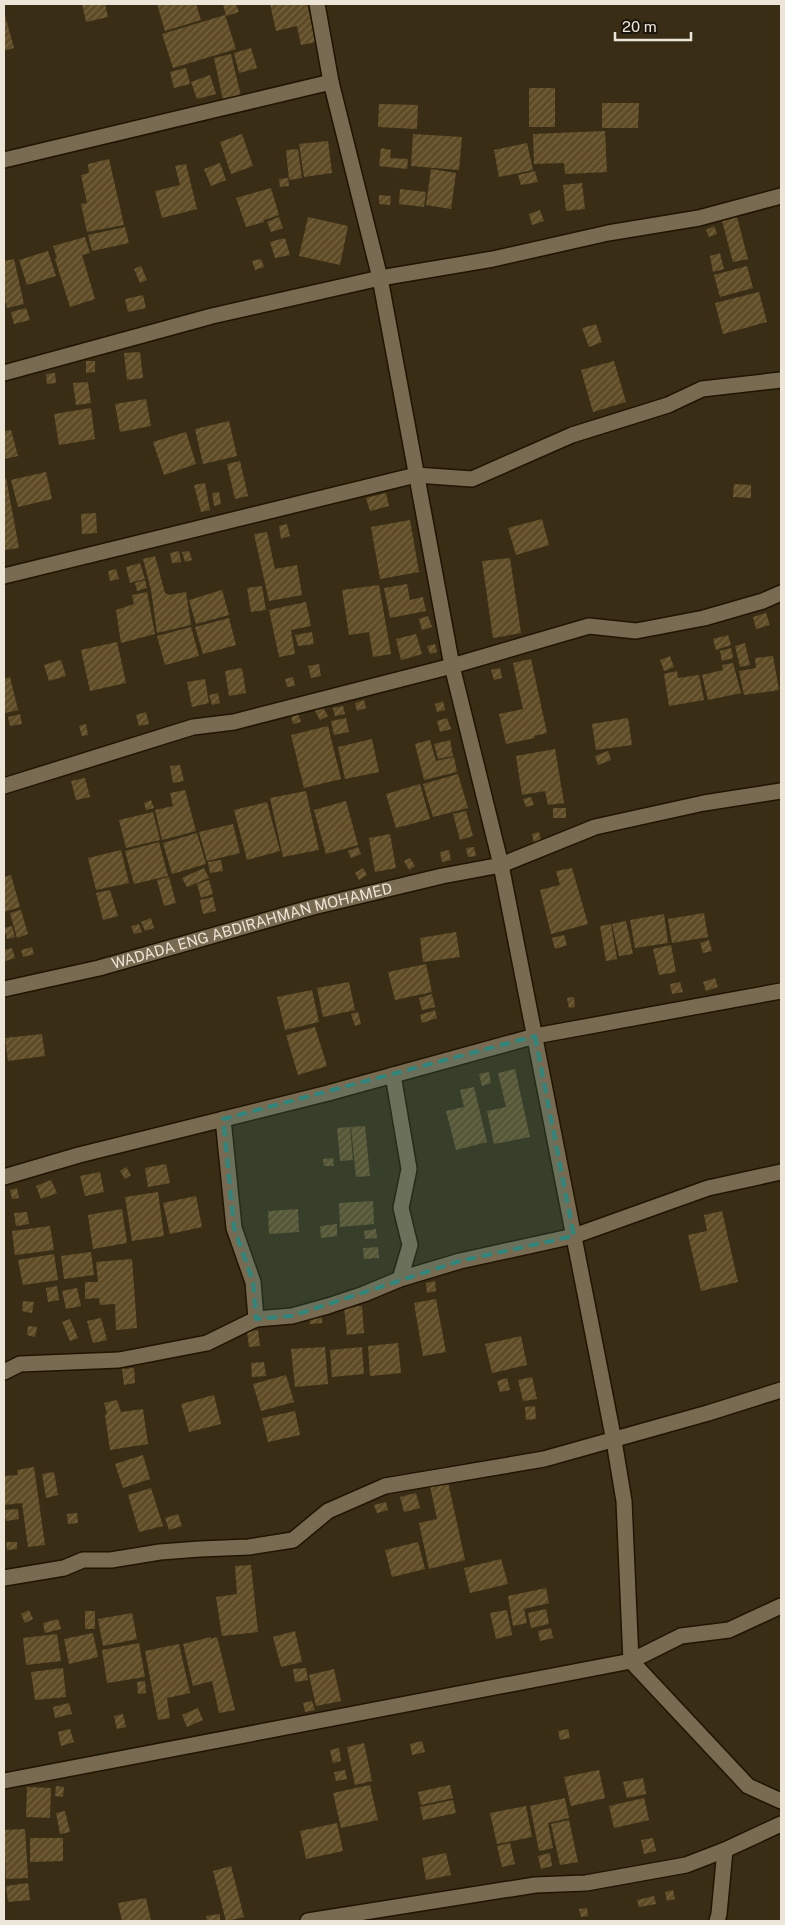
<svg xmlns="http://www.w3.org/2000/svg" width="785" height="1925" font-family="'Public Sans',sans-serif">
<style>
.building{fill:url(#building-hatch)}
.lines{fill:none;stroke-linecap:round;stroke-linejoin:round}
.minor-casing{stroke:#201501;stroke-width:18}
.minor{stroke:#786b52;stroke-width:15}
.marked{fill:#30877e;fill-opacity:0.2;stroke:#30877e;stroke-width:4;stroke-dasharray:10 6;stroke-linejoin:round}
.labels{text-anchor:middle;stroke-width:4;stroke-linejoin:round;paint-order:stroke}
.street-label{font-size:15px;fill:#ede5d7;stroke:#1c160c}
</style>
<defs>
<pattern id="building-hatch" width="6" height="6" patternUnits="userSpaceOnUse" patternTransform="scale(1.25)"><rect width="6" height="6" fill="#5f4c26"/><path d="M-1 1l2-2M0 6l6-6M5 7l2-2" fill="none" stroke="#766645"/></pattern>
</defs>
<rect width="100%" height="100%" fill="#392d16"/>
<path class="building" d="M82,4H105L108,17L86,22Z
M157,4H196L201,20L165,31Z
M223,4H236L239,12L226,16Z
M270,4H307L316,42L301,45L297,26L276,31Z
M4,12L14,48L4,51Z
M225,15L236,49L173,68L162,34Z
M251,48L257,68L239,73L234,53Z
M231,54L241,96L223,100L214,58Z
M186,68L190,84L174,88L170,72Z
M210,75L216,94L197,99L191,82Z
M529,88H555V127H529Z
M602,103H639L638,128H602Z
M379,104L418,105L417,129L378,127Z
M605,131L607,172L565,174L564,163L534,164L533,134Z
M242,134L253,166L231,174L220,142Z
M413,134L462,137L459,170L411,166Z
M328,141L332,173L304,177L299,144Z
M527,143L533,170L499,177L494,150Z
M381,148L391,150L390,158L408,159L407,169L379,166Z
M298,149L302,178L289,180L286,150Z
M109,159L124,225L87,232L81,204L87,203L81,175L89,173L88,164Z
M220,163L226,180L211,186L204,169Z
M186,164L197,209L162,218L155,191L180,185L175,166Z
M431,169L456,173L451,209L426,205Z
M535,171L538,182L521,185L518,175Z
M288,178L289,186L280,187L279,179Z
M582,183L585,209L566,211L563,185Z
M271,188L279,215L264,220V222L246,227L236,198Z
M400,189L426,192L424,207L399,204Z
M379,195L391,196L390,205L379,204Z
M540,210L544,221L532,225L529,214Z
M279,217L283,228L271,232L267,222Z
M308,217L348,226L340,265L299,256Z
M737,217L748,259L733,262L722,221Z
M714,226L717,234L709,237L706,230Z
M125,227L129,243L92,251L88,235Z
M85,237L90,253L82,255L95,299L70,307L55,259L57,258L53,246Z
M285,238L290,255L275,258L270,242Z
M48,251L56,276L27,285L19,260Z
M720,253L724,269L713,272L710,256Z
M14,259L24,304L7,308L4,297V261Z
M261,259L264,267L255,270L252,261Z
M141,266L147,280L140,283L134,269Z
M747,266L753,288L720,297L714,275Z
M759,292L767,322L723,334L715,303Z
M143,295L146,308L128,312L125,299Z
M26,308L30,320L14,324L11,312Z
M596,324L602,342L589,347L582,328Z
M140,352L143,378L127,380L124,353Z
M86,361H95V372L86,373Z
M614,361L626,402L593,412L581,370Z
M55,373L56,383L47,384L46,374Z
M88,382L91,403L76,405L73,383Z
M146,399L151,426L120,432L115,404Z
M91,408L95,439L59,445L54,414Z
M229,421L237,456L203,464L195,429Z
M11,430L18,456L4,459V431Z
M186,432L196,464L164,475L153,442Z
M240,461L248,496L235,499L227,464Z
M46,472L52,499L18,507L11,480Z
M4,478H6L19,548L4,550Z
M205,483L210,510L201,512L194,485Z
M734,484L751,485V498L733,497Z
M219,492L221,504L214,506L212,493Z
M386,493L389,506L370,511L366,498Z
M96,513L97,533L82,534L81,514Z
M542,519L549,545L516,555L508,528Z
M410,520L419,572L380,579L371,527Z
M287,524L290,536L281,539L279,526Z
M267,532L275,569L297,565L302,595L269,601L254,534Z
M179,551L181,562L172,563L170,553Z
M189,551L192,560L185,562L182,552Z
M155,556L165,593L169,595L186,592L191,625L157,633L151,590L143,559Z
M510,558L521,633L493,638L482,561Z
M140,563L145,579L130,583L126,567Z
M116,569L119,579L110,581L108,571Z
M145,580L147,588L137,591L135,583Z
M407,584L410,600L423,597L426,611L390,618L384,588Z
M379,585L391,654L373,657L369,632L349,635L342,590Z
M262,586L266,610L251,612L247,588Z
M222,590L229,615L196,624L189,600Z
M147,592L155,634L121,643L116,610L134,604L132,595Z
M306,602L311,626L291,630L295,654L279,657L269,610Z
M766,613L770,625L756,629L753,617Z
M428,616L432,627L422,630L419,619Z
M229,618L236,645L203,654L195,627Z
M191,627L199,656L165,665L157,636Z
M312,632L314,644L298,646L295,635Z
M416,634L422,654L401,660L396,639Z
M728,635L731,645L716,650L713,639Z
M117,642L126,683L90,691L81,650Z
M745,643L750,665L740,667L735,646Z
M435,644L437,652L430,654L427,646Z
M731,648L733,658L722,661L720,651Z
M670,656L674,667L664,671L660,660Z
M773,656L779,690L744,695L739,671L756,668L755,658Z
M531,659L547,733L534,736L535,738L506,744L499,714L523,709L513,663Z
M61,660L66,676L49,681L44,665Z
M733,663L741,693L708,700L702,675L723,670L722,665Z
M319,664L321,676L311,678L308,666Z
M242,668L246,693L229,696L225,671Z
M500,668L502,678L494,680L491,670Z
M677,671L678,678L699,675L704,700L669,706L664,674Z
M10,677L18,710L5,713L4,679Z
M293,677L295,686L287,687L285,679Z
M205,679L209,703L192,707L187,682Z
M218,693L220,703L212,705L209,695Z
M364,700L366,708L357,711L355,703Z
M443,701L445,710L437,712L435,704Z
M322,706L328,716L320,720L315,711Z
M343,706L345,714L335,716L333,708Z
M146,712L149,724L139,726L136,715Z
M298,713L301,722L293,724L291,715Z
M20,714L22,724L10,726L8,717Z
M346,718L349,732L334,735L331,721Z
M447,718L451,729L440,732L437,721Z
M628,718L632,745L596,750L592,724Z
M86,724L88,735L82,736L79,726Z
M328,726L341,779L304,788L291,735Z
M372,739L379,772L345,779L338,747Z
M430,740L436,761L454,757L457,772L424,780L415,744Z
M450,740L453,756L438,759L434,744Z
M555,749L564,803L548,805L545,791L522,795L516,756Z
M608,751L611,760L598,765L595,756Z
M180,765L184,781L173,783L170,766Z
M458,774L468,808L433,817L423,784Z
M85,778L90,797L76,800L71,781Z
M420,784L430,819L396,828L386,794Z
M185,790L196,831L162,840L155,810L173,806L170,793Z
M306,791L319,850L283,857L270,798Z
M531,797L534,805L526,807L523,799Z
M151,800L154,808L146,810L144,803Z
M346,801L358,845L326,854L314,810Z
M267,802L280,851L247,860L234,810Z
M553,808H566V818H553Z
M466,811L473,836L460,840L453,814Z
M153,812L160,840L126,848L119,820Z
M233,824L240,853L207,861L199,832Z
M539,832L541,841L534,843L532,834Z
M197,833L206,864L172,874L163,843Z
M390,834L396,868L375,872L369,838Z
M159,842L168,876L134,884L125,851Z
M358,847L361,854L351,858L348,851Z
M474,847L476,856L468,857L466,848Z
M121,850L129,883L96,890L88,858Z
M449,850L451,860L442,862L440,852Z
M410,858L415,866L409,870L404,861Z
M221,860L223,871L210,873L208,862Z
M204,868L209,878L187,887L182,878Z
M363,868L367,875L359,880L355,873Z
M572,868L588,924L551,934L540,890L560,885L556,871Z
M11,875L20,907L4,912V877Z
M169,877L176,903L164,906L157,880Z
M209,880L213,894L201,898L197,884Z
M110,890L118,916L103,920L96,893Z
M213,897L216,911L203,914L200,900Z
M21,910L28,934L17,938L10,913Z
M704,913L708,937L672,943L668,919Z
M664,914L668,943L635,948L630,920Z
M151,918L154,928L145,931L141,922Z
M626,921L633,954L619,956L612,924Z
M139,924L142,932L134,934L131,926Z
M611,924L617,959L606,961L600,926Z
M12,926L15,937L7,939L4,928Z
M456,932L460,957L423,962L420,938Z
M564,935L567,945L555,949L552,938Z
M709,940L712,951L703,953L700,943Z
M671,945L676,972L659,975L653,949Z
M32,947L34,954L23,957L21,950Z
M12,948L15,958L5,961L4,950Z
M426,964L432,992L395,1000L388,972Z
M715,978L718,987L706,991L703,982Z
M349,982L355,1010L323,1017L317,988Z
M680,982L683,992L672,994L670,984Z
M312,990L319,1022L285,1030L277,997Z
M432,994L435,1007L422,1010L419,998Z
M574,997L575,1007L569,1008L567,998Z
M435,1010L437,1018L422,1023L420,1015Z
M358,1012L361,1024L355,1026L351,1014Z
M315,1027L327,1066L298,1075L286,1035Z
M42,1034L45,1056L8,1061L5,1038Z
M515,1069L530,1137L494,1144L487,1111L506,1107L498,1073Z
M489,1072L491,1083L482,1086L479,1074Z
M474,1087L487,1142L456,1150L446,1111L464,1107L460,1090Z
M365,1126L370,1176L356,1177L351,1127Z
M350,1127L353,1160L340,1161L337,1128Z
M333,1158L334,1166H324L323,1159Z
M166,1164L170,1183L148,1187L145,1168Z
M126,1167L131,1175L125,1179L120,1171Z
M100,1172L104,1192L85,1196L80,1176Z
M51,1180L57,1193L41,1199L36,1186Z
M17,1188L19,1198L12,1199L10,1190Z
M158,1192L164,1236L132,1241L125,1197Z
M196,1196L202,1227L170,1234L163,1203Z
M373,1201L374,1224L340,1227L339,1203Z
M122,1209L127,1243L93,1249L88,1215Z
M298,1209L299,1232L269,1234L268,1211Z
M722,1211L738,1282L701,1291L688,1235L707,1231L704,1215Z
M27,1212L29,1224L16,1226L14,1213Z
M337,1224V1236L321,1238L320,1226Z
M50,1226L54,1250L15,1255L12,1231Z
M376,1229L377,1238L365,1239L364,1231Z
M378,1247L379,1258L364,1259L363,1248Z
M91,1252L94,1275L64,1279L61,1256Z
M54,1254L58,1280L23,1285L18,1260Z
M132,1259L137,1328L116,1330L115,1304L100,1305L99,1298L85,1299V1282H98L96,1262Z
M435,1281L436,1291L427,1293L426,1283Z
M57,1286L59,1300L48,1302L46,1288Z
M77,1288L81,1306L66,1309L62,1291Z
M436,1299L446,1352L423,1356L414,1303Z
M23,1301L34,1302L32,1313L22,1311Z
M362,1306L364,1333L347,1335L344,1307Z
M322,1314V1323L310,1324V1315Z
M101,1318L107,1340L93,1343L87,1321Z
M70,1319L78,1338L70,1341L62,1322Z
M28,1326L37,1327L35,1337L27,1335Z
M258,1330L260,1346L249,1347L247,1331Z
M521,1336L527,1365L492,1373L485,1344Z
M398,1343L401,1373L370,1376L368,1346Z
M325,1347L328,1384L295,1387L291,1349Z
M362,1347L364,1374L332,1377L330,1350Z
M264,1362L266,1376L252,1377L251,1363Z
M134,1368L135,1383L124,1385L122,1369Z
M286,1375L294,1402L261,1411L253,1384Z
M532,1377L537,1399L523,1401L518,1380Z
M507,1378L510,1390L500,1392L497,1381Z
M214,1395L221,1424L189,1432L181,1404Z
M117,1400L121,1412L143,1409L148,1444L110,1450L105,1415L107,1414L104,1403Z
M535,1406L536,1419L526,1420L525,1407Z
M295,1411L300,1435L268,1442L262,1418Z
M143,1455L150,1479L123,1488L115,1464Z
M34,1467L45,1545L28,1547L22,1503L4,1505V1476L18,1475L17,1470Z
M54,1472L58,1495L46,1498L42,1474Z
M448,1482L465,1560L429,1569L419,1523L437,1519L430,1486Z
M151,1488L163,1526L139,1532L128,1495Z
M416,1493L420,1508L404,1512L400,1497Z
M386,1502L388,1510L377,1513L374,1505Z
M18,1509L19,1519L6,1521L4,1510Z
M77,1513L78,1523L68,1524L67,1514Z
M178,1514L182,1526L169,1530L165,1518Z
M6,1542H17V1549L7,1550Z
M418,1542L425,1569L392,1577L385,1550Z
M501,1559L508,1584L470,1593L464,1568Z
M251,1565L258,1632L222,1636L216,1597L237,1594L235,1566Z
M546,1588L549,1603L524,1609L527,1623L513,1626L508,1596Z
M546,1609L549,1624L531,1628L528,1613Z
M29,1610L33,1619L25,1623L21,1614Z
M507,1610L512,1635L496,1639L490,1613Z
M85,1611H95V1629H85Z
M132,1613L137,1639L103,1646L98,1619Z
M58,1619L61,1629L45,1633L43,1623Z
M551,1628L553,1638L540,1641L538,1631Z
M295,1631L302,1662L281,1667L273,1637Z
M93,1633L98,1657L69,1664L64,1639Z
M57,1634L61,1661L26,1665L23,1638Z
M211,1637V1639L217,1637L235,1710L219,1713L212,1681L193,1686L183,1644Z
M139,1643L145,1677L107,1683L102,1650Z
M179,1644L190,1693L167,1698L170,1718L158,1720L145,1651Z
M63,1668L66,1697L35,1700L31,1672Z
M306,1668L308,1680L295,1682L293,1669Z
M334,1669L341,1701L316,1706L309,1675Z
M145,1681L146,1693L138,1694L137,1682Z
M312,1701L315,1710L305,1712L303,1703Z
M69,1703L72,1714L55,1718L53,1707Z
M198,1708L203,1720L187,1727L182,1715Z
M123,1714L126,1727L117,1729L114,1716Z
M70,1729L74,1742L61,1746L58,1732Z
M568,1729L570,1738L560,1740L558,1731Z
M422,1741L425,1752L412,1755L410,1744Z
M364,1743L372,1781L355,1785L347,1747Z
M339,1748L341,1761L333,1763L330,1750Z
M345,1770L347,1779L336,1781L334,1772Z
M599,1770L605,1798L571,1806L564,1777Z
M643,1778L646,1794L627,1798L623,1782Z
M370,1785L378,1820L341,1828L333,1793Z
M450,1785L453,1798L421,1805L418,1792Z
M56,1786L64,1787L63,1797L55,1796Z
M27,1787L51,1788L50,1818L26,1817Z
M565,1798L569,1818L548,1823L553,1848L539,1851L530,1806Z
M644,1798L649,1820L614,1828L609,1806Z
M453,1800L456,1813L423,1820L420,1807Z
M526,1806L532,1837L497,1844L490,1813Z
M65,1811L70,1832L60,1834L56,1813Z
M569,1820L578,1862L560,1865L551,1824Z
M337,1823L343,1851L306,1859L300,1831Z
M25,1829L28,1878L6,1879L4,1830Z
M30,1838H63V1861L30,1862Z
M653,1838L656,1851L644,1854L641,1840Z
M510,1843L515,1864L502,1867L497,1846Z
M446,1853L451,1875L426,1880L422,1858Z
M550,1853L552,1866L541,1869L538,1856Z
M231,1866L244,1917L226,1921L213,1871Z
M28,1883L30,1900L8,1902L6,1886Z
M673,1890L675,1899L667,1901L665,1892Z
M654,1896L656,1904L639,1907L637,1900Z
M146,1898L151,1921H122L118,1903Z
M587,1908L588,1916L581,1917L579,1909Z
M220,1914V1921H207L206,1916Z"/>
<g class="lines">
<defs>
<g id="minor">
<path d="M317,4L331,82L380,278L452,666L589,626L636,631L704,618L763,601L781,593"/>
<path d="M4,160L331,82"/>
<path d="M4,373L212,316L380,278L493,259L608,233L699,218L781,196"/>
<path d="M4,576L416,475L472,479L572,435L668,405L702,389L781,380"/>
<path d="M4,786L193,727L234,722L452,666L501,865L614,1441L624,1501L631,1661L748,1786L781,1801"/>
<path id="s1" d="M4,989L99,968L313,907L442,876L501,865L595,827L704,803L781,791"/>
<path d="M393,1075L409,1169L401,1208L410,1245L400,1279"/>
<path d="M4,1177L79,1155L328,1093L535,1036L781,991"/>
<path d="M256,1319L292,1316L328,1306L364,1294L400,1279L460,1261L574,1236L708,1188L781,1172"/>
<path d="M4,1372L20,1364L119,1360L207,1343L256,1319L253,1282L234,1228L223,1119"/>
<path d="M4,1578L64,1568L83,1560H111L160,1552L200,1549L249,1547L293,1540L328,1511L385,1486L544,1459L708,1413L781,1390"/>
<path d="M4,1781L631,1661L681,1636L729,1630L781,1606"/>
<path d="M308,1921L535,1885L586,1883L686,1865L725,1850"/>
<path d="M717,1921L719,1914L725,1850L781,1824"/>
</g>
</defs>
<use href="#minor" class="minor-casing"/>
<use href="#minor" class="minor"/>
</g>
<path class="marked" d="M535,1036L574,1236L460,1261L292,1316L256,1319L253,1282L234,1228L223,1119Z"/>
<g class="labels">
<g class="street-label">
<text dy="5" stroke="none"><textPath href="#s1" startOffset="256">WADADA ENG ABDIRAHMAN MOHAMED</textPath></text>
</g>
</g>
<rect width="785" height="1925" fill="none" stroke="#ede5d7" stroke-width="10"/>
<path d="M615 32v8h76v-8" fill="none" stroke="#ede5d7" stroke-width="2.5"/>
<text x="622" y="32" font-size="15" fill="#ede5d7" stroke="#1c160c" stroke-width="4" paint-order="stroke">20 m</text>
</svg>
